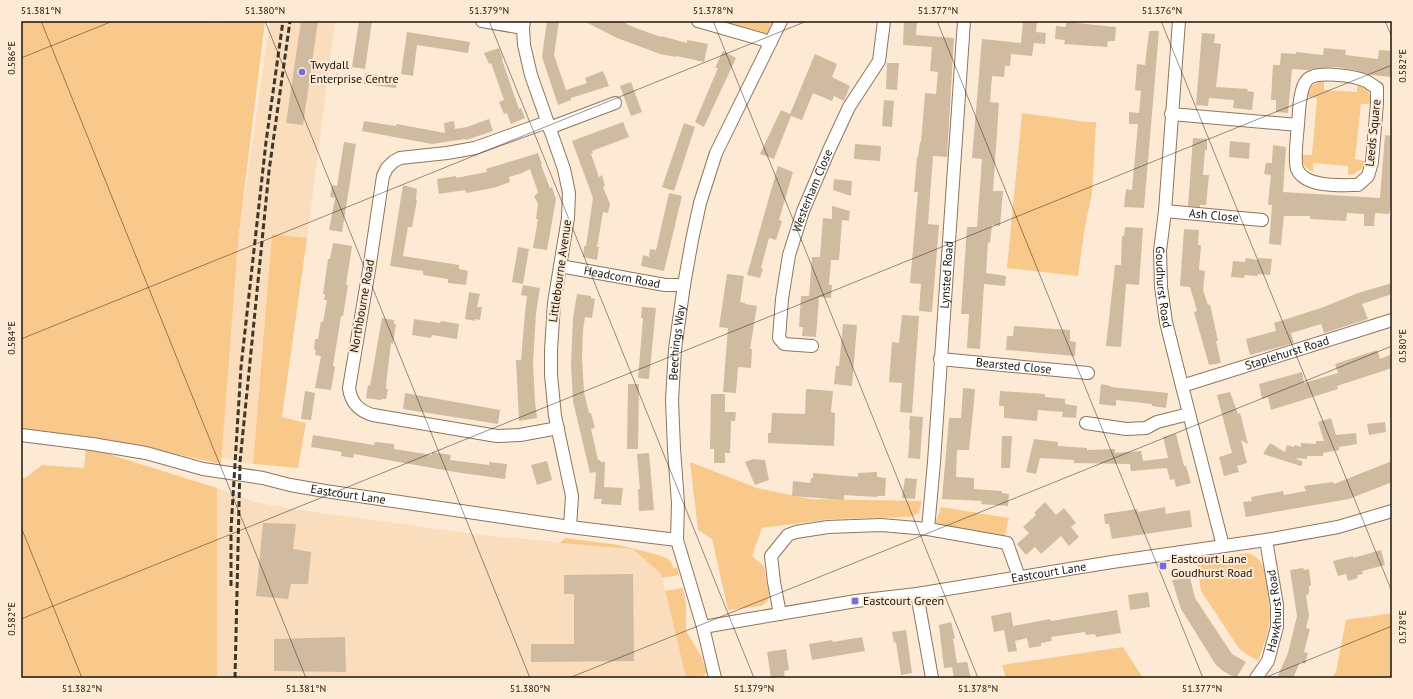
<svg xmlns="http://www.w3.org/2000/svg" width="1413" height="699" font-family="'PT Sans',sans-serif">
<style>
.built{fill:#f9ddbc}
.green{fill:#f9c98c}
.building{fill:#d0bba1}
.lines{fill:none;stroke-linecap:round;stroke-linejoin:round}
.minor-casing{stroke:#8b775f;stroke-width:14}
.minor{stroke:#fff;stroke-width:12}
.rail{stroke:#3f372b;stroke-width:3;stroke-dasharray:6 3;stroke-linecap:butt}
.ticks{fill:none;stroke:#1b140a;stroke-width:1;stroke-opacity:0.45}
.poi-dot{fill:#736ce7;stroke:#fcead4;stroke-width:1.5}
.labels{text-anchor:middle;stroke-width:4;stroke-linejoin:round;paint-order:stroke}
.poi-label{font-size:12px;fill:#1b140a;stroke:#fcead4;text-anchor:start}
.street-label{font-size:12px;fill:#1b140a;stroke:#fcead4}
.neatline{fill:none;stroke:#1b140a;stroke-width:1.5}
.ticks-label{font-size:10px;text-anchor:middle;fill:#1b140a}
</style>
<rect width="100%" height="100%" fill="#fcead4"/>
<path class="built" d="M270,21H335L307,238L272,235L253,464L220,457L238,242Z
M217,488L255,502L286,508L480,535L633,549L661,574L686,678H217Z"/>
<path class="green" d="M21,21H192L220,23L221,21H265L238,242L221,464L111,440L21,429Z
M698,21H781L771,42Z
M1324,81V90L1357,92V84C1368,88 1371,93 1370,104H1361L1355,159L1365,161L1364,167L1354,174L1348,175V166L1313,163V172C1305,168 1302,164 1301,155H1312L1317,98L1307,97C1309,86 1314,83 1324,81Z
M1022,113L1087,122H1096L1092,194L1085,226L1078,276L1007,268Z
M272,234L307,238L282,417L306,423L298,468L253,464Z
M86,447L217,488V678H21V478H25L42,465L84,468Z
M690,462L757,488L810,499L922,501L919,513L910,517L832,519L762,528L752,556L764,566L769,594L768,601L761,606L728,610L712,539L698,530Z
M941,507L1009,518L1004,539L935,524Z
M565,538L619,545L655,554L667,558L671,562L673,568H677L679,575L662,578L661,574L633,549L560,543Z
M1247,553C1263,557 1265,570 1267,584C1268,593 1269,601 1270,609C1271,627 1264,646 1258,661L1240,650L1201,591L1197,562Z
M683,588L686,604V631L701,656L707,672C702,680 694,678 686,678L666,594L665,591Z
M1392,613V678H1332L1336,672L1346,620Z
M1123,647L1143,678H1006L1002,665Z"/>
<path class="building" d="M301,21H318L303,125L286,123Z
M359,21H372L365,69L352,67Z
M547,21H559L554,55L566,90L587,83L585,78L603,71L609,86L571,98V100L558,105L542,57Z
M584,21H621L633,27L661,37V36L687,43V40L708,44L704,62L677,56L676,57L660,54L617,38Z
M904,21H917L916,35L954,38L947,157L933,156L928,224L939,225L932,312L919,311L921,284L910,283L918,192H914L917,157H918L920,142H921L925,93L936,94L938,72L930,71L932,47L903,45Z
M1023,21H1037L1036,32L1046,33L1045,44L1034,43L1032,56L1011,54L1010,66H1005L1004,77L992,76L990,102L999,103L993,191H1003L1000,226L992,225L990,243L988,242L986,273L1006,276L1005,286L984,284L980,349L967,348L969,314H961L967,227H977L982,159L972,158L982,39L1021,43Z
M1066,22L1116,27L1115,41H1108L1107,47L1064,44L1065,40L1055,39L1056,26L1066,27Z
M1149,31H1159L1144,208L1124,207L1126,189L1132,190L1138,124H1129V112L1139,113L1141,91L1135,90L1137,64L1145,65Z
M407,32L470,42L468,53L417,45L413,76L401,74Z
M1202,33L1215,34L1214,43L1221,44L1216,87L1248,89L1247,91L1254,92L1252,110L1233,108L1234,100L1209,98L1208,106L1196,105Z
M499,48L503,59L502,60L519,109L521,108L525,118L511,124L507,113L504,114L499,102L504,100L491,63L489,64L484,53Z
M1324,48L1346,50L1345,55L1378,59L1379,50L1392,51V77L1371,75L1355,70L1336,67L1318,68L1308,70L1292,69L1288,113L1276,112V100H1271L1273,65H1280L1281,53L1296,54V52L1323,55Z
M723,51L736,58L704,127L695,122L718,68H715Z
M815,54L837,64L832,77L850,86L844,101L834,96L832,101L813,93L802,120L791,116L774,159L760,154L781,110L790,114Z
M887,63H899L897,90L886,89Z
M365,73L397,78L396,88L364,84Z
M631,82L642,112L631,116L620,86Z
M884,100L894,101L892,127L882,126Z
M489,119L493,131L466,140L465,139L432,144L362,131L364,121L396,126L397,124L445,133L444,123L454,121L455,129L467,127Z
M623,122L629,137L592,151L593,153L591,154L599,177L602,175L605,186L603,187L610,204L608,213L603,212L597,247H599L597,260L583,257L584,246H586L593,198L572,141Z
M684,123L695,127L674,191L662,187Z
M1385,135L1392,136V205H1391L1389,214L1375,213L1374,226H1364V214L1347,213L1346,221L1310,219V216H1284L1281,245L1269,244L1272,205H1268L1271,175L1264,174L1266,163H1272L1273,145L1286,147L1283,192L1380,198Z
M1193,138L1207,139V150H1205L1203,175H1209L1206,205H1200V207L1188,206Z
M1230,141L1250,143L1249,159L1229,157Z
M344,142L356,144L342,232L329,230L335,198L330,197L332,185L337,186Z
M855,144L881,146L880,161L854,159Z
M538,153L542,164L541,165L550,188L552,187L556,199L547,250L533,248L538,219H536L538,204L534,196L537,194L538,192L530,169L522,173L509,177L510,182L493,188L466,193L465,190L439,194L437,179L456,176V178L487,172L486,169Z
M778,166L793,172L779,220L782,221L776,240L769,238L761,268L763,269L760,278L747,275Z
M834,179L852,181L851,196L833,190Z
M403,185L417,189L416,199L417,200L412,227H408L403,256L459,265V269L468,271L466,285L448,283V279L423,275V271L390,266Z
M669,193L682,196L664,271L641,266L643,255L649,257L650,249L656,250Z
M832,206L850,211L849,221L842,220L839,260H831L829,285H832L831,298L819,297L816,337L802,336L803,327H799L801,296H809L812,257H820L823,218L832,219Z
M1125,227L1143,228L1139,285L1126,284L1121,347L1106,346L1115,265H1121L1122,236H1124Z
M1184,229L1199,230L1198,245H1201L1199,270L1205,271L1203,290L1208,305L1210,304L1218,341H1216L1221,363L1209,365L1194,312L1197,311L1190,287L1180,286Z
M333,243L352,246L346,285H348L343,316H341L333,366L335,367L331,390L315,388L321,356L315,355L316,350H314L315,339H318L321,321L323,322L327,300H324L325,294H323L328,259H330Z
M518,247L529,249L523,284L512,282Z
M1246,258L1258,260V258L1272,259L1270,275L1258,274V276L1245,275L1244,278L1231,277L1233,261L1245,262Z
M727,274L744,276L740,302L745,303V304L757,306L750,349H752L751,368L738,367L736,393L723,392L728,328L719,327Z
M1392,283V294L1362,304L1368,319L1324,333L1321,324L1291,333L1294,343L1250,355L1246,339L1276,331L1274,323L1321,308L1358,293Z
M523,285L540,288L536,313L533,363L535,402L537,418L519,421L516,360H521L525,313L527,296L521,295Z
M469,292L480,294L477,307H482L480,320L475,319V321L465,319Z
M577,294L591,296V298L595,299L592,318L585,317L583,330L582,358L584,392L589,413H591L595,428L591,429L598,460H600L601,462H605L604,487L623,488L621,505L601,504L602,499H594L596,472L590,473L573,401L571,364L573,318Z
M642,307L656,308L649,379L638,378L643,318H641Z
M902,315L919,316L912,413L900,412L902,383L889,382L892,342L899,343Z
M382,318L394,320V324H396L393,344L391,343L387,376L386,389H388L386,399H382L381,400L366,398L368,385L370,386Z
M414,319L440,323L441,321L459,324L457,339L432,335L431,338L412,335Z
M843,324L857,325L852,386L834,384L836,366H839Z
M1014,326L1070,330V341L1076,342L1075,356L1006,350L1007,336H1013Z
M1377,350L1380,359L1392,354V368L1337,386L1338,389L1271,410L1268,397L1262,399L1259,384L1302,372L1304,383L1338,373L1335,364Z
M628,384H639L638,449H627Z
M1101,384L1111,386V387L1168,393L1166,408L1152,406V404L1116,400V406L1099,404Z
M963,388L975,389L974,402L969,450H957L956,477L974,478V489L1002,491V493L1009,494L1008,506L981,504L982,501L942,499L949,418H961Z
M806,389L833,391L831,412L835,413L834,446L768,443V433H771L772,413L805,414Z
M305,391L315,393L311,420L301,419Z
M1000,391L1045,394V397L1065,399V404L1077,406L1076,418L1062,417L1063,412L1038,410L1037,421L1004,418V406H999Z
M1230,392L1238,414L1240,413L1248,444L1241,440L1247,463L1237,466L1239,472L1224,476L1219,457L1232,453L1217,395Z
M405,393L500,410L498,424L403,409Z
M711,394H725V412H736L735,421H731L730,453H725V463H714V449H710Z
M910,416L923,417L920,459L908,458L910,430H909Z
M1331,418L1336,435L1356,433L1357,444L1339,447V450L1323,453V456H1307V459L1295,458L1303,462L1301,466L1263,454L1270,443L1285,452L1287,445L1294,447L1295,445L1301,447V443L1316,444V441H1324L1318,422Z
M1385,422L1386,432L1369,435L1367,424Z
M1176,434L1184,466H1186L1191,483L1176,487L1174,479L1170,480L1167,468L1131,471L1130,464L1074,463V460L1040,458L1036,474L1026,472L1034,439L1058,442V446L1087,448V450L1115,449V453L1141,451L1143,461L1168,458L1163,437Z
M313,435L374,445L375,442L394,444V449L432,455V452L451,455L450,460L489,465V462L507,464L505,479L455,472L354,454L353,458L341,456L342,452L311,447Z
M1002,436H1012L1010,468H1001Z
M649,453L654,510L639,511L638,489H640L637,454Z
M753,459L765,460L769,480L755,485L745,462Z
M547,461L552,480L537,485L531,465Z
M1392,461V482L1349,499L1246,517L1243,502L1252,501L1251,497L1283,491L1284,495L1306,491L1304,486L1333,482L1334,484Z
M877,472V477L886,478L885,496H877V497L844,495V500L792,496L793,481L810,483L811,478H813V473L858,477V473Z
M905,478L917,479L915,499L902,498Z
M1045,502L1056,515L1064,508L1076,523L1071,527L1079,537L1069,546L1061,536L1041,554L1035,547L1026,555L1017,544L1029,533L1023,527L1036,515L1034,513Z
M1165,507L1166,514L1190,510L1192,527L1112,539L1109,524H1105L1104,514L1137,509L1138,512Z
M263,523L296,524L293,549L311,552L308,584H291L288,599L256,596Z
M1381,550L1385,565L1362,571L1363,574L1357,575L1358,578L1348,581L1346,574L1338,576L1333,561L1353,556V558Z
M1303,568L1304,570L1309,569L1311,586H1309V594L1306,595L1309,616L1306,628L1310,629L1304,652L1308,653L1305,664L1300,662L1293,678H1277L1288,653L1297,616L1290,570Z
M633,574L634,661L531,662V644H574V594H564V575Z
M1190,578L1195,598L1232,654L1246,662L1236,678L1223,671L1216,665L1181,609L1172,580Z
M1148,592L1150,607L1130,610L1128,595Z
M1117,610L1121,633L1096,637L1095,634L1086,635L1085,632L1051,637L1052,641L1041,643V646L1029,648L1027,638L1015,641L1017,651L1008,652L1004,630L994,632L991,616L1011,612L1013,626L1050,619L1051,621Z
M951,622L955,638L953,639L957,663L967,662L971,678H954L952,667L944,668L939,625Z
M906,630L912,673L901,675L896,642L894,643L892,632Z
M345,637L346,672L274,671V639Z
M862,637L865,651L812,660L809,644L832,640L833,642Z
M786,649L789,670L784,671L785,678H771L767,652Z"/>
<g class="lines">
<defs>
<g id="minor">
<path d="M482,21L523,28"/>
<path d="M524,21L523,28L524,45L531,75L564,169L569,193L568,218L554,303L551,350V375L555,416L572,496L570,527"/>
<path d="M698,21L771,42"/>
<path id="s1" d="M1179,21L1165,211L1160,251L1161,287L1166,322L1182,386L1223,546"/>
<path d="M1171,114L1298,125C1299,113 1299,89 1307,80C1316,70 1355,76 1366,81C1370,83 1373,86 1377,88V103L1372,162L1368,176L1358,185C1341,185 1305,188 1297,169C1294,160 1297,136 1298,125"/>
<path d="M547,122L475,148L447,153L400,158L393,162L387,168L383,176L369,270L349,388C351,403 359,411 373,415L497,436L520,435L558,428"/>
<path d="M549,128L615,103"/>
<path id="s2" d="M1165,211L1262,220"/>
<path id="s3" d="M560,266L665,285H684"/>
<path id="s4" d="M812,346L784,344L779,338L782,299L789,255L803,211L829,150L849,107L879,61L884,21"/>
<path id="s5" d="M940,359L1088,373"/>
<path id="s6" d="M1182,386L1392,320"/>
<path d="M1086,423L1126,429L1146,428L1157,422L1189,414"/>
<path id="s7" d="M21,435L92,444L146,453L203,469L263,478L290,485L325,491L570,527L677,540"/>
<path id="s8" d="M928,529L934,462L964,21"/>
<path d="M917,594L932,678"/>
<path d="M780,614L774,582L771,556L788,535L796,532L828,527L881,525L928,529L1007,543L1019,577"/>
<path id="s9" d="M703,627L856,601L917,594L1112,562L1266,540L1338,527L1392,511"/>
<path id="s10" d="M715,678L703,627L677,540L678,503L674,449L672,400L675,349L684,285L692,240L700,203L716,153L781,21"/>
<path id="s11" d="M1256,678L1268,661L1277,627V605L1266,540"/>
</g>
</defs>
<use href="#minor" class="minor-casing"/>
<use href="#minor" class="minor"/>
<path class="rail" d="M231,586V529L241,367L266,142L283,21
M235,678L240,462L269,171L290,21"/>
</g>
<path class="ticks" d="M41,21L306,678M265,21L530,678M489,21L754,678M713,21L978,678M937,21L1203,678M1161,21L1392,592M1385,21L1392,37M21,58L113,21M21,339L807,21M21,527L82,678M21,619L1392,65M569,678L1392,346M1264,678L1392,626"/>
<g class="poi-dot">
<circle cx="302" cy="72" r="4"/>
<rect x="1159" y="562" width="8" height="8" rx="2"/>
<rect x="851" y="597" width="8" height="8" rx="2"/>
</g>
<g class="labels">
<g class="poi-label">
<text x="310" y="69">Twydall<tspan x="310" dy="14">Enterprise Centre</tspan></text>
<text x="1171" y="563">Eastcourt Lane<tspan x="1171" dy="14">Goudhurst Road</tspan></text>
<text x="863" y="605">Eastcourt Green</text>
</g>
<g class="street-label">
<text transform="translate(1373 133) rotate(-84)" y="4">Leeds Square</text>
<text dy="4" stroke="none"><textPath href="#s4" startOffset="188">Westerham Close</textPath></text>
<text dy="4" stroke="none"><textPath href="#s2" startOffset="49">Ash Close</textPath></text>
<text transform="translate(560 271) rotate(-82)" y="4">Littlebourne Avenue</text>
<text dy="4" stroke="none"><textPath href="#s8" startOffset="255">Lynsted Road</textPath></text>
<text dy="4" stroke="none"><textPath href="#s3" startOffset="63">Headcorn Road</textPath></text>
<text dy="4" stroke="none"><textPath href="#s1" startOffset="267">Goudhurst Road</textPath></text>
<text transform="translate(362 306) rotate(-80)" y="4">Northbourne Road</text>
<text dy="4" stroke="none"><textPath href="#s10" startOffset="341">Beechings Way</textPath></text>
<text dy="4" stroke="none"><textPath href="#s6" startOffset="110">Staplehurst Road</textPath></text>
<text dy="4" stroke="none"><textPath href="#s5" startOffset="74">Bearsted Close</textPath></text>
<text dy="4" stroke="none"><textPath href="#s7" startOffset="333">Eastcourt Lane</textPath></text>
<text dy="4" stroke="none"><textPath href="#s9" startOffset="350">Eastcourt Lane</textPath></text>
<text dy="4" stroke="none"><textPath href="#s11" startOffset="72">Hawkhurst Road</textPath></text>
</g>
</g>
<rect width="1413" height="699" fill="none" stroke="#fcead4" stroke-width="44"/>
<rect x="22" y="22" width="1369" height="655" class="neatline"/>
<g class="ticks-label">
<text x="41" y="14">51.381°N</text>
<text x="265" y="14">51.380°N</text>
<text x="489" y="14">51.379°N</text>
<text x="713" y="14">51.378°N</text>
<text x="938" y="14">51.377°N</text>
<text x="1162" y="14">51.376°N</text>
<text transform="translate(11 58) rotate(-90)" y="4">0.586°E</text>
<text transform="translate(1402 66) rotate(-90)" y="4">0.582°E</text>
<text transform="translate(11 338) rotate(-90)" y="4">0.584°E</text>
<text transform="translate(1402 346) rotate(-90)" y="4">0.580°E</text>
<text transform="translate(11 619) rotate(-90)" y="4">0.582°E</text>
<text transform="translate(1402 627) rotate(-90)" y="4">0.578°E</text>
<text x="82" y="692">51.382°N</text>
<text x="306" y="692">51.381°N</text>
<text x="530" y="692">51.380°N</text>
<text x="754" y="692">51.379°N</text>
<text x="978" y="692">51.378°N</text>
<text x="1202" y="692">51.377°N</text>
</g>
</svg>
